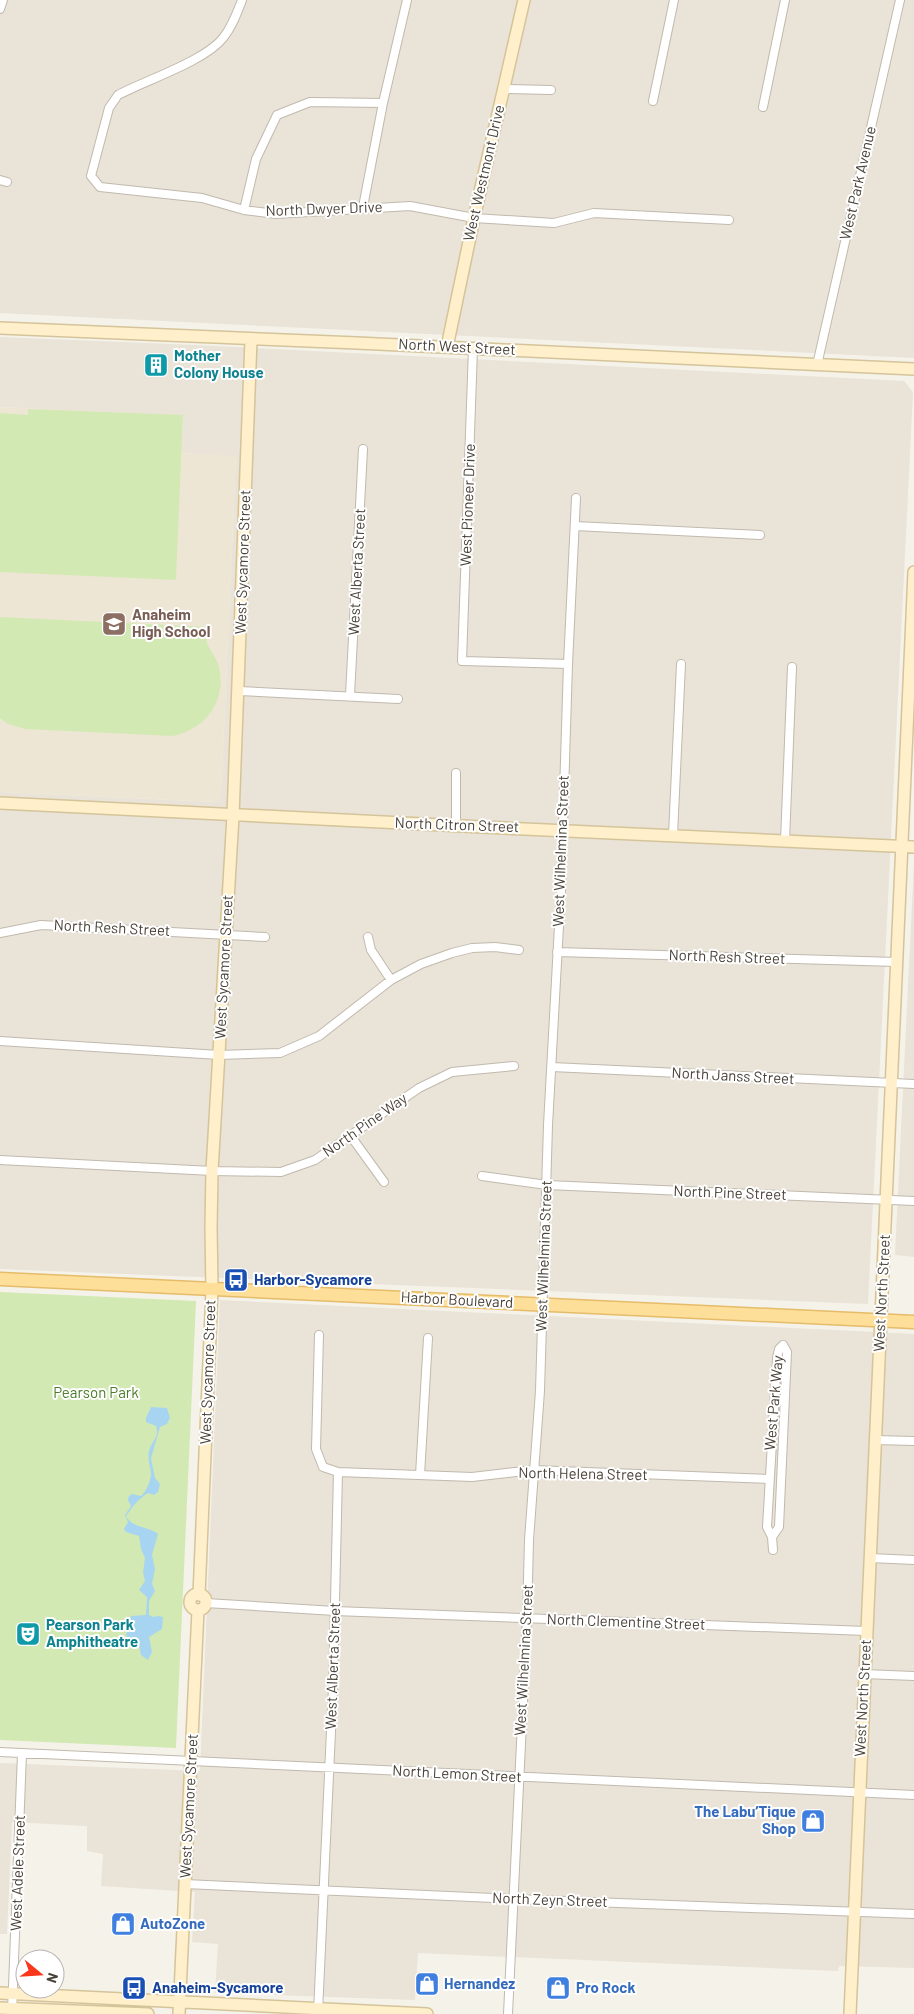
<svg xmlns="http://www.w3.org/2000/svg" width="914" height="2014" font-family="Barlow,sans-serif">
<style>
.residential{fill:#e9e3d8}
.education{fill:#eee6d4}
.green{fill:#d3e9b3}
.water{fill:#a7d5f1}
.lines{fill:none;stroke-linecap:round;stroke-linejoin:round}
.street-casing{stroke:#c1b9ad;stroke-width:10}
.secondary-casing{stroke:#d5c49a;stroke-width:14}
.primary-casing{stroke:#e5bc69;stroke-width:15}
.street{stroke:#fff;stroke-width:8}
.secondary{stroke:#fff0cb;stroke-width:11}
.primary{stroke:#fedf9a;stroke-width:12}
.labels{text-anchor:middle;stroke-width:4;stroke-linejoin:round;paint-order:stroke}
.street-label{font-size:15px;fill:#494238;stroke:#fff}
.culture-label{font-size:15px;font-weight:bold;fill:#0d838f;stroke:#fff;text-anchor:start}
.education-label{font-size:15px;font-weight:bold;fill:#785e54;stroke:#fff;text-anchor:start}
.transit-label{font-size:15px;font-weight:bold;fill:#164399;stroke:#fff;text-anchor:start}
.park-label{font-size:15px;fill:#4c7d2a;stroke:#fff}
.shop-label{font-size:15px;font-weight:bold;fill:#366cbe;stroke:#fff;text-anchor:start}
</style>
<rect width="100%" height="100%" fill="#f5f2ea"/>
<path class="residential" d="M0,0H914V358L0,313Z
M0,337L195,345L904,381L913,392L868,1304L0,1269V792L215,802L219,799L221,794L236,457L181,453L183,416L0,407Z
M914,862V1257L895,1255Z
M220,1300L914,1334V1968L839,1966L838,1971L418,1953L415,2000L215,1993L218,1944L192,1942L195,1892L101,1886L103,1854L87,1851V1826L12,1822L7,1934H0V1763L200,1771Z"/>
<path class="education" d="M0,407L183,415L181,453L236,456L221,795L219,799L215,802L0,792Z"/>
<path class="green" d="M28,409L183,415L176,580L0,572V413L28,415Z
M0,617L208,627C208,631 206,638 207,642C209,650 217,658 219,667C227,701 205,730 172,736L25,729L8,724L0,718Z
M0,1292L196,1301L176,1748L0,1740Z"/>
<path class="water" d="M151,1407L167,1408L170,1418L167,1424L160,1427L151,1458L155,1478L160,1484L158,1492L154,1495L148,1493C137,1500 133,1506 126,1516C133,1529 149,1526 158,1534L152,1555L155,1569L152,1584L155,1591L149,1601V1615L153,1617L158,1616L163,1617L162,1629L149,1637L152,1652L148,1660L141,1655L139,1646L136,1644L132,1646L126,1635L131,1616L146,1615L147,1597L139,1590L145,1581L143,1572L145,1558L141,1549L139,1536L126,1532L124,1529L128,1522L125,1515L131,1506L128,1500L129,1496L132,1494L141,1496C146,1492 150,1482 151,1475C151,1467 147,1460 149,1451C151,1441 160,1438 156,1426L146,1422V1418Z"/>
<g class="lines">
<defs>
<path id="street" d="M242,0C237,13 232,27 223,38C205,61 146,80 118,95L109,108L91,176L100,187L202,198L244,210L276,214L410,206L474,218L554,223L594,213L729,220
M0,9L3,0
M503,89L551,90
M653,101L674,0
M763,107L785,0
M0,180L7,182
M363,207L383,103L407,0
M244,210L256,159L277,115L310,102L383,103
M473,348L462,661L568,664
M817,365L900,0
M575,526L760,535
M239,691L398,699
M350,695L363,449
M456,773V824
M673,835L681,664
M785,841L792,667
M0,933L41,925L265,937
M368,937L371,950L391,980
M557,952L896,962
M0,1041L219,1055L280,1053L319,1036L391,980L421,964L452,953L472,948L495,947L519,950
M552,1067L914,1084
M350,1135L384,1182
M0,1160L212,1171L281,1172L315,1160L419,1088L452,1072L514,1066
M482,1176L547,1185L914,1201
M875,1440L914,1441
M338,1472L472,1477L533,1470L769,1479
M420,1475L428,1338
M772,1537L779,1527L787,1352L783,1345L779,1349L777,1358L767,1527L772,1537L773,1550
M870,1558L914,1560
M206,1603L335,1611L866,1631
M864,1674L914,1676
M0,1752L914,1795
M185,1884L513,1899L914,1914
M12,2012L22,1753
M318,2012L333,1688L338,1472L323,1467L316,1449L319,1335
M508,2014L527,1618L529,1540L540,1391L548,1125L561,890L568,664L576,498"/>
<path id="secondary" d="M0,328L357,343L914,369
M447,347L474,218L524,0
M0,803C305,819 609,833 914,847
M190 1602a8 8 0 1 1 16 0a8 8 0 1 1-16 0Z
M199,1595L212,1290L211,1227L212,1171L233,816L251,339
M0,1993L427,2014
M0,2008L148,2014
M179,2014L198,1610
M850,2014L914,572"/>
<path id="primary" d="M0,1279L914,1322"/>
</defs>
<use href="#street" class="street-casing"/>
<use href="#secondary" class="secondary-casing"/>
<use href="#primary" class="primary-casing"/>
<use href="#street" class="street"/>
<use href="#secondary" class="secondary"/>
<use href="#primary" class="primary"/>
</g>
<defs>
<symbol id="building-square" viewBox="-11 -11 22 22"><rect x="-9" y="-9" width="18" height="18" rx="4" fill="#0f9aa8" stroke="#fff"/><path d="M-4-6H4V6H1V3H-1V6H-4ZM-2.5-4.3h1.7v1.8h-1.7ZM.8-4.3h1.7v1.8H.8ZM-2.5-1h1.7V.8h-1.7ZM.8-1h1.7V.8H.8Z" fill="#fff"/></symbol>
<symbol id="school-square" viewBox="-11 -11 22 22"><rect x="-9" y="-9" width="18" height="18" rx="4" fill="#8d6e63" stroke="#fff"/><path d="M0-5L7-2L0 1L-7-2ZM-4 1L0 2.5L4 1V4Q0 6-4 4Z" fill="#fff"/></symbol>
<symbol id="bus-square" viewBox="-11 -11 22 22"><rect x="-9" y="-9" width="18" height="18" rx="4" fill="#1a4fb4" stroke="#fff"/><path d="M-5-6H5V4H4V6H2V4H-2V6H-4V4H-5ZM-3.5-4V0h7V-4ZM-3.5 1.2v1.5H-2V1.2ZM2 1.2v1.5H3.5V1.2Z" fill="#fff"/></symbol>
<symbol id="theatre-square" viewBox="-11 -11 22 22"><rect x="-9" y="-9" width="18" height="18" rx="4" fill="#0f9aa8" stroke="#fff"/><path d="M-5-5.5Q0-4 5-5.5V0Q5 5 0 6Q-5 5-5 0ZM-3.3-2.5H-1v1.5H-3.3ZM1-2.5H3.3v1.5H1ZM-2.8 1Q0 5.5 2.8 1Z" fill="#fff"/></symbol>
<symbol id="shop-square" viewBox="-11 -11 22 22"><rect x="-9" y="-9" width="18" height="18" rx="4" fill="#3f7fe0" stroke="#fff"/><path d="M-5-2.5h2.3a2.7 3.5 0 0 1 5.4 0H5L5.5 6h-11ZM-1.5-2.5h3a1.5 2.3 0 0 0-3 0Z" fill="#fff"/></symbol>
</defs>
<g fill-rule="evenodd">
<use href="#building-square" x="142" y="351" width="28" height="28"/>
<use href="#school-square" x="100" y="610" width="28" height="28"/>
<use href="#bus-square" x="222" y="1266" width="28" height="28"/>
<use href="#theatre-square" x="14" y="1620" width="28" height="28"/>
<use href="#shop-square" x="799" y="1807" width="28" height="28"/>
<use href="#shop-square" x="109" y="1910" width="28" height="28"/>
<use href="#shop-square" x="413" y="1970" width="28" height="28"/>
<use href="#bus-square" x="120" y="1974" width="28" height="28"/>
<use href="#shop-square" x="544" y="1974" width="28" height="28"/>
</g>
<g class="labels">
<g class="street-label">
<text transform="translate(484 173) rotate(-77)" y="5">West Westmont Drive</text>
<text transform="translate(858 183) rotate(-77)" y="5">West Park Avenue</text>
<text transform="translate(324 209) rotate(-2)" y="5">North Dwyer Drive</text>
<text transform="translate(457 347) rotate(3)" y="5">North West Street</text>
<text transform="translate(468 505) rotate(-88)" y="5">West Pioneer Drive</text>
<text transform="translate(243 562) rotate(-88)" y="5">West Sycamore Street</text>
<text transform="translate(357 572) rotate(-87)" y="5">West Alberta Street</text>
<text transform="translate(457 825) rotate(2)" y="5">North Citron Street</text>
<text transform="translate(561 851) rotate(-88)" y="5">West Wilhelmina Street</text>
<text transform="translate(112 928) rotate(3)" y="5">North Resh Street</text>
<text transform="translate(727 957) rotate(2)" y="5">North Resh Street</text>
<text transform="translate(224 967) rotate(-87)" y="5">West Sycamore Street</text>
<text transform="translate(733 1076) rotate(3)" y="5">North Janss Street</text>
<text transform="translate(365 1125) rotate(-35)" y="5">North Pine Way</text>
<text transform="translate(730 1193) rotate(2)" y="5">North Pine Street</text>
<text transform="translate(544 1256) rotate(-88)" y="5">West Wilhelmina Street</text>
<text transform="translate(882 1293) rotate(-87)" y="5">West North Street</text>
<text transform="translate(457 1300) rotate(3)" y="5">Harbor Boulevard</text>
<text transform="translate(208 1372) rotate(-88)" y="5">West Sycamore Street</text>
<text transform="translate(774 1403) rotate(-85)" y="5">West Park Way</text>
<text transform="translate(583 1474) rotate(1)" y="5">North Helena Street</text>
<text transform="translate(626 1622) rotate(2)" y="5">North Clementine Street</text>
<text transform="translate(524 1660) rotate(-87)" y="5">West Wilhelmina Street</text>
<text transform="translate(333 1666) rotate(-88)" y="5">West Alberta Street</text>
<text transform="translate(863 1698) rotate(-87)" y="5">West North Street</text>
<text transform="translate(457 1774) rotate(3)" y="5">North Lemon Street</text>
<text transform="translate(189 1806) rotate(-87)" y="5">West Sycamore Street</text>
<text transform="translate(18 1873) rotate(-88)" y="5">West Adele Street</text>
<text transform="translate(550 1900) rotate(2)" y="5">North Zeyn Street</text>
</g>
<g class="culture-label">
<text x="174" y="361">Mother<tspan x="174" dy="17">Colony House</tspan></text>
<text x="46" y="1630">Pearson Park<tspan x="46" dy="17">Amphitheatre</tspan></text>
</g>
<g class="education-label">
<text x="132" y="620">Anaheim<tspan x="132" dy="17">High School</tspan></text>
</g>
<g class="transit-label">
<text x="254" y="1285">Harbor-Sycamore</text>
<text x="152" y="1993">Anaheim-Sycamore</text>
</g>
<g class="park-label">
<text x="96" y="1398">Pearson Park</text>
</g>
<g class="shop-label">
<text x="796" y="1817" text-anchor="end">The Labu’Tique<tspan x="796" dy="17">Shop</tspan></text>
<text x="140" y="1929">AutoZone</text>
<text x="444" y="1989">Hernandez</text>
<text x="576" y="1993">Pro Rock</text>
</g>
</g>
<g transform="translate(40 1974) rotate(108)"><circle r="24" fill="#ffffff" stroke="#b6b3af"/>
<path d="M0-4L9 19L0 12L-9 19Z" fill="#fa371c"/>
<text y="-8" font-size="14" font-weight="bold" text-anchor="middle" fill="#494238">N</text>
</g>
</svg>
